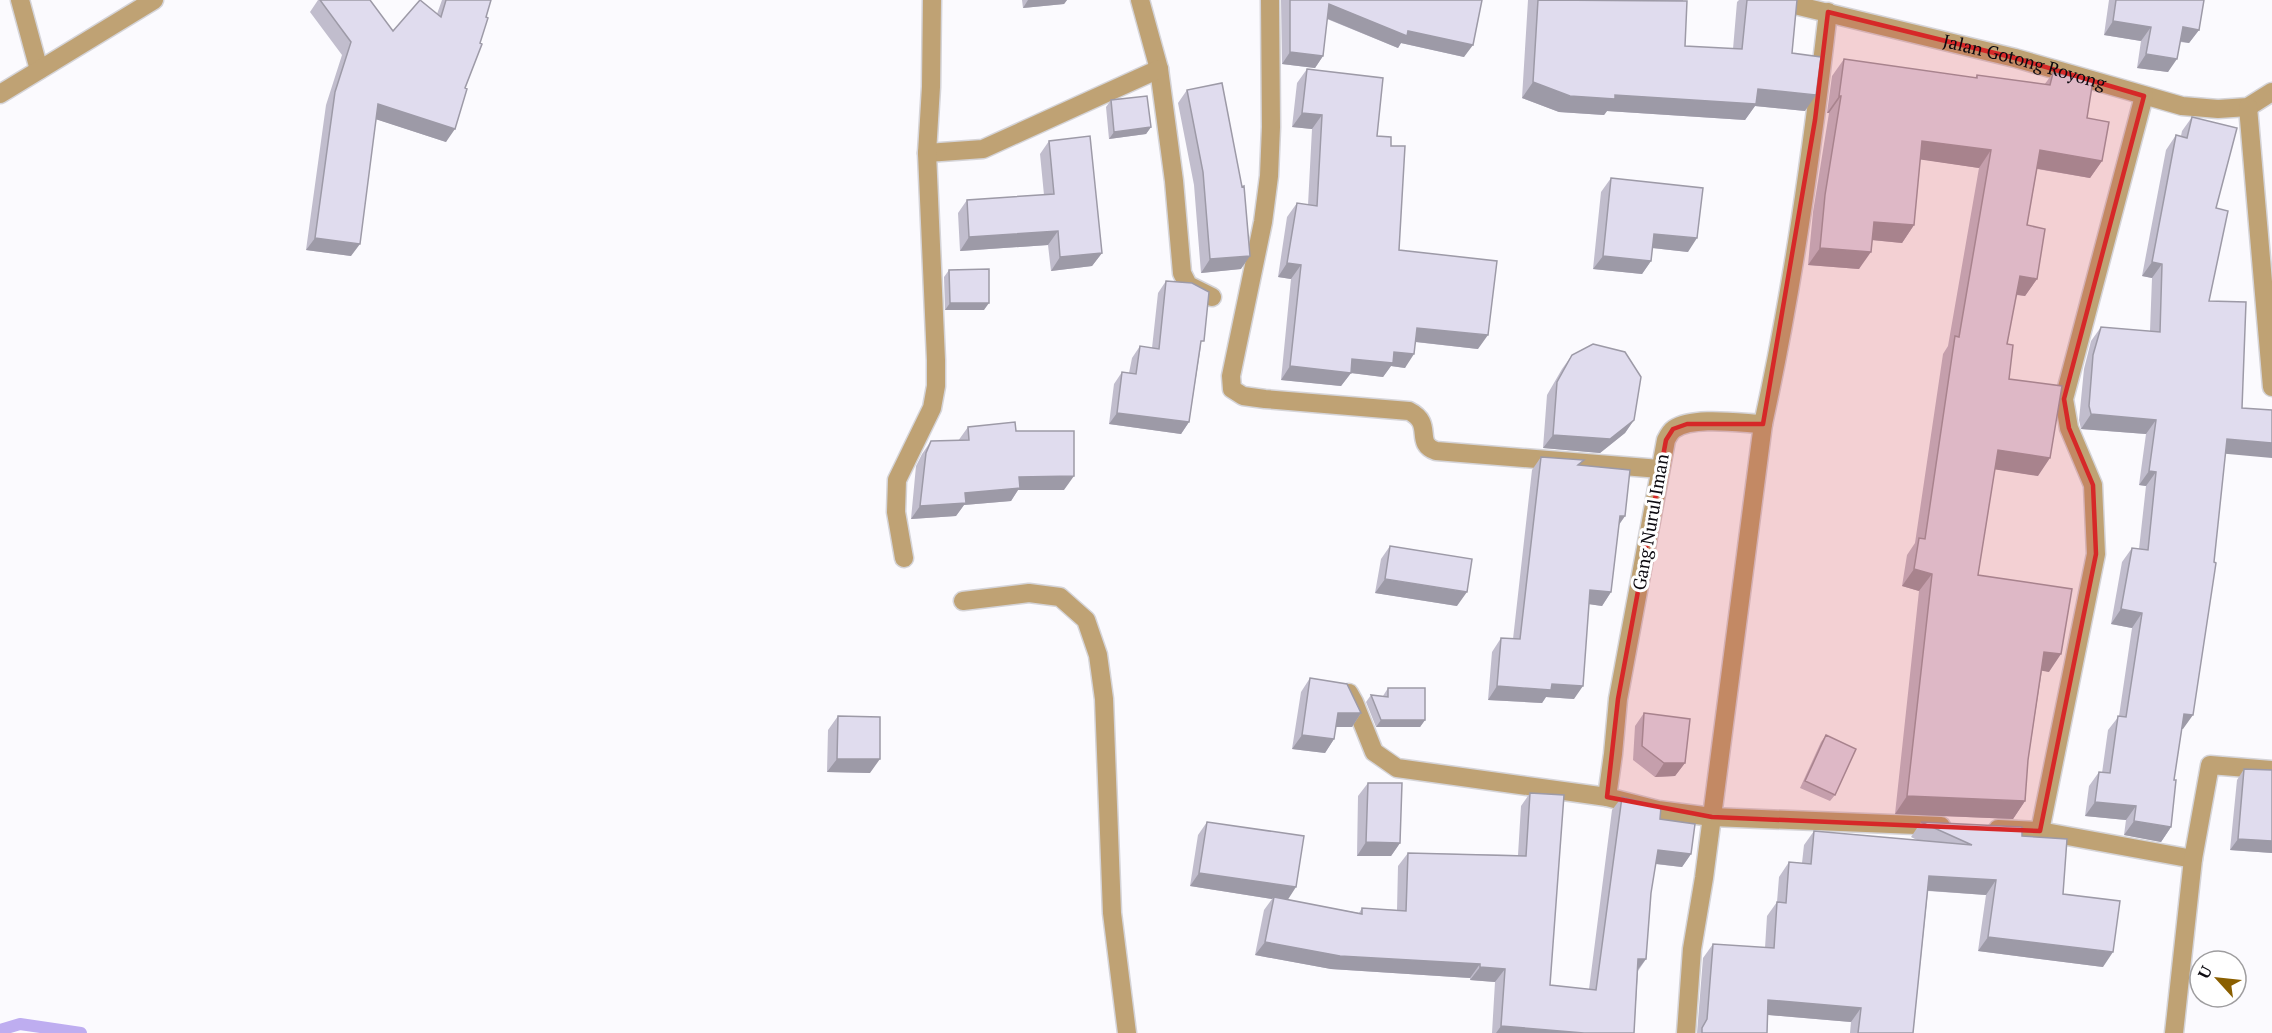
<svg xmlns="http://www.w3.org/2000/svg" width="2272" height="1033" font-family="'PT Serif',serif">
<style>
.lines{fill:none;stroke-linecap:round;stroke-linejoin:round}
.stream{stroke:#beadf0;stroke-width:12}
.minor-casing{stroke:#d5d4d8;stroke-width:21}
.minor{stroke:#bfa274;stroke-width:18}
.wall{fill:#c1bdcd}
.shaded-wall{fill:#9d9aa7}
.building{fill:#e0dcee;stroke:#9d9aa7;stroke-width:1.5}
.marked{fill:#d62828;fill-opacity:0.2;stroke:#d62828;stroke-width:4.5;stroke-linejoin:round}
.labels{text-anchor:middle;stroke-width:6;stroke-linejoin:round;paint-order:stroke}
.street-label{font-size:18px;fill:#0c0a10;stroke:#fff}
</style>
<rect width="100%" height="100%" fill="#fbfafe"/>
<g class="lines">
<path class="stream" d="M0,1030L20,1024L81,1033"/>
<defs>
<g id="minor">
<path d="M20,0L39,70"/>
<path d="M1140,0L1159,69L1174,181L1182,273L1188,285L1212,297"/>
<path d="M1270,0L1271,127L1269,176L1263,222L1231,376L1232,389L1243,396L1265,399L1409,411C1435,424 1413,443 1436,451L1660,469"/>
<path id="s1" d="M1774,0L2015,58L2182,106L2218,109L2248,107L2272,92"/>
<path d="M1828,12C1812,150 1793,288 1763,424C1740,423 1693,416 1674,429C1671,431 1668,436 1666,440L1618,699L1613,754L1607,797L1658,810L1712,817L1941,826"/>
<path d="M0,94L154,0"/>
<path d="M2248,107L2272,387"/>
<path d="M927,153L983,149L1159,69"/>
<path d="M904,558L896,512L897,480L932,408L936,386V360L927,153L931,87L932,0"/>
<path d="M963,601L1029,593L1060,597L1086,620L1098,655L1104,699L1112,913L1127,1033"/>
<path d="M1349,693L1354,702L1374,752L1397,768L1607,797"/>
<path d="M1998,829L2040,831L2193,859"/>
<path d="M2040,831L2096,554L2093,485L2069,428L2064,399L2144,96"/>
<path d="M1686,1033L1692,949L1704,878L1763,424"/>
<path d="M2174,1033L2193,859L2210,765L2272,770"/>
</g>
</defs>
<use href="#minor" class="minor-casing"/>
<use href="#minor" class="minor"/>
</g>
<path class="wall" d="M318,0H370L393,31L437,14L442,0H491L465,88L446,142L376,119L351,256L306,250L326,105L342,55L310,12Z
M1022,0H1067L1064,4L1023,8Z
M1281,0H1482L1464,57L1401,43L1398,48L1327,19L1323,56L1315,68L1282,64Z
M1528,0H1683L1685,46L1733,49L1737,2L1739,0H1797L1792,53L1805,111L1755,106L1745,120L1607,111L1604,115L1559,112L1522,98Z
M2109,0H2204L2199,30L2189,43L2180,42L2168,72L2137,68L2141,41L2104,35Z
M1844,59L1975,78L1977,75L2044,85L2053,73L2087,118L2102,161L2090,178L2037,169L2027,225L2037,279L2025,296L2016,295L2007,344L2009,379L2038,476L1995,469L1978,575L2049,672L2042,670L2028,760L2025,801L2013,819L1895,814L1919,591L1902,586L1907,555L1915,543L1943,354L1948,346L1979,168L1920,159L1914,225L1902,243L1872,240L1859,269L1808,265L1813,212L1829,113H1827L1832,76Z
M1307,69L1377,136L1391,146L1399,250L1478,349L1415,342L1405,368L1391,366L1383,377L1351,373L1341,386L1281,380L1291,279L1278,277L1287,217L1297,203L1308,205L1312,129L1292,127L1297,83Z
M1187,90L1241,269L1201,273L1194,185L1178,103Z
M1111,100L1151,127L1146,134L1109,139L1106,107Z
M2192,117L2216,208L2209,301L2225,454L2174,780L2171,827L2161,842L2124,835L2126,820L2085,816L2089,786L2099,772L2102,773L2108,730L2119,716L2132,628L2111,624L2122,562L2132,548L2139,549L2146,486L2139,485L2146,434L2081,429L2079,420L2084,369L2091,341L2101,327L2150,331L2152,278L2142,276L2166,150L2176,135L2181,136L2182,131Z
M1049,141L1102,253L1092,266L1051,271L1048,245L960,251L958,213L967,200L1044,195L1040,154Z
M1611,178L1688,252L1652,248L1651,261L1642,274L1593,269L1601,192Z
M949,270L984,310H945L944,277Z
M1166,281L1201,346L1189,422L1181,434L1109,424L1114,384L1122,372L1129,373L1132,358L1140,346L1152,348L1158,293Z
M1572,355L1634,420L1625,433L1600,453L1543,448L1547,395L1562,369Z
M968,427L1016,431L1064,490H1018L1011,501L964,505L956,516L911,519L916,466L922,454L931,441H958Z
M1541,457L1581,465L1625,516L1619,525L1611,592L1602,606L1589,604L1574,699L1546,697L1542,703L1488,700L1492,652L1501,638L1513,639L1532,470Z
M1390,546L1457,606L1375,593L1381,559Z
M1310,678L1361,713L1352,727H1336L1334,739L1325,753L1292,749L1301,692Z
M1388,688L1425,720L1420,727H1376L1366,702L1371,695L1383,696Z
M1644,713L1685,763L1675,776L1655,777L1633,760L1635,726Z
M838,716L870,773L827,772L828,730Z
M1826,735L1835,795L1830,801L1800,788L1821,742Z
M2244,769L2272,770V853L2230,850L2237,780Z
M1368,783L1400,843L1391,856H1357L1358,796Z
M1530,793L1550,985L1589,989L1612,810L1622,797L1660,819L1691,854L1682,867L1655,864L1651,893L1646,959L1638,971L1634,1033H1492L1495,982L1470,980V978L1331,969L1255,955L1264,910L1272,899L1190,886L1198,835L1207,822L1288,900L1359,913L1362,908L1397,910L1398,866L1408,853L1518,855L1521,806Z
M1921,822L2022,836L2063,894L2103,967L1978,951L1986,895L1928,891L1913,1033H1850L1851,1022L1768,1015L1767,1033H1697L1703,958L1713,944L1765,948L1767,916L1777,902L1779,877L1789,862L1802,863L1804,845L1814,831L1917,840L1911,837Z"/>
<path class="shaded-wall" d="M1028,0H1067L1064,4L1023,8Z
M1329,4L1473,45L1464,57L1401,43L1398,48L1321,16Z
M2113,21L2151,27L2141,41L2104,35Z
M2183,27L2199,30L2189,43L2173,40Z
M1290,52L1323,56L1315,68L1282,64Z
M2146,54L2177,59L2168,72L2137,68Z
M1533,82L1615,95L1758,89L1816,95L1805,111L1755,106L1745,120L1607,111L1604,115L1559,112L1522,98Z
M1839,96H1841L1829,113H1827Z
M378,104L455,129L446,142L369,117Z
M1302,113L1322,115L1312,129L1292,127Z
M1151,127L1146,134L1109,139L1114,132Z
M1922,141L1991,150L1979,168L1910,158Z
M2040,150L2102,161L2090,178L2028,167Z
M1874,222L1914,225L1902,243L1862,239Z
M1058,231L1048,245L960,251L969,237Z
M1654,234L1697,238L1688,252L1644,247Z
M315,238L360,244L351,256L306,250Z
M1820,248L1871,252L1859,269L1808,265Z
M1102,253L1092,266L1051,271L1060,257Z
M1250,256L1241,269L1201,273L1210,259Z
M1603,256L1651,261L1642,274L1593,269Z
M2152,262L2162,264L2152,278L2142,276Z
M1287,263L1301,265L1291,279L1278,277Z
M2020,276L2037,279L2025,296L2007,293Z
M950,303H989L984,310H945Z
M1417,328L1488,335L1478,349L1408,341Z
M1394,352L1414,354L1405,368L1391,366L1383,377L1351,373L1341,386L1281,380L1290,366Z
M1117,413L1189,422L1181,434L1109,424Z
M2091,414L2156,420L2146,434L2081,429Z
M1634,420L1625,433L1600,453L1543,448L1553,435Z
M2227,439L2272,443V458L2217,453Z
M1998,450L2050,458L2038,476L1986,468Z
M2149,471L2156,472L2146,486L2139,485Z
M1074,476L1064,490H1018L1011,501L964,505L956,516L911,519L920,506L1019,477Z
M1620,516H1625L1615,530Z
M1914,569L1932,574L1919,591L1902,586Z
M1385,579L1467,592L1457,606L1375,593Z
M1590,590L1611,592L1602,606L1581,603Z
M2121,609L2142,613L2132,628L2111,624Z
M2044,652L2061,654L2049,672L2032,669Z
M1552,684L1583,686L1574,699L1546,697L1542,703L1488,700L1497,686Z
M1338,713H1361L1352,727H1329Z
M2184,714L2193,715L2183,729L2174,728Z
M1381,720H1425L1420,727H1376Z
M1302,735L1334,739L1325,753L1292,749Z
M837,759H880L870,773L827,772Z
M1664,763H1685L1675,776L1655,777Z
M1907,796L2025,801L2013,819L1895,814Z
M2095,802L2136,806L2126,820L2085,816Z
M2134,821L2171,827L2161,842L2124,835Z
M2238,839L2272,841V853L2230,850Z
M1366,842L1400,843L1391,856H1357Z
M1658,850L1691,854L1682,867L1649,863Z
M1199,873L1296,887L1287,901L1274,897L1272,899L1190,886Z
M1929,876L1996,880L1986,895L1919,890Z
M1988,937L2113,952L2103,967L1978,951Z
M1265,942L1480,964L1470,978L1331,969L1255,955Z
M1638,959H1646L1636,972Z
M1480,967L1505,969L1495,982L1470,980Z
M1768,1000L1861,1008L1851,1022L1758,1014Z
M1501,1026L1584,1033H1496Z"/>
<path class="building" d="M320,0H370L393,31L420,0L441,17L446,0H491L486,17L488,18L480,43L482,44L465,88L467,89L455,129L378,104L360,244L315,238L335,92L351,42Z
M1290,0H1482L1473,45L1408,31L1407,36L1329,4L1323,56L1290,52Z
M1538,0L1687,1L1685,46L1742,49L1747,0H1797L1792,53L1821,57L1816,95L1758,89L1756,104L1615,95V99L1570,96L1533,82Z
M2116,0H2204L2199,30L2183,27L2177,59L2146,54L2151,27L2113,21Z
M1844,59L1977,78V75L2050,85L2053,73L2093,80L2087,118L2109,122L2102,161L2040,150L2027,225L2045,229L2037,279L2020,276L2007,344L2013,345L2009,379L2062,386L2050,458L1998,450L1978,575L2072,589L2061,654L2044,652L2028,760L2025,801L1907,796L1932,574L1914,569L1919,538L1925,539L1955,336L1959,337L1991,150L1922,141L1914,225L1874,222L1871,252L1820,248L1825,195L1841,96H1839Z
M1307,69L1383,78L1377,136L1391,137V146H1405L1399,250L1497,261L1488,335L1417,328L1414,354L1394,352L1393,363L1352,359L1351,373L1290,366L1301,265L1287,263L1297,203L1317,206L1322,115L1302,113Z
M1222,83L1242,187L1244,186L1250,256L1210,259L1203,172L1187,90Z
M1147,96L1151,127L1114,132L1111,100Z
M2192,117L2237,128L2216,208L2228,211L2209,301L2246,302L2242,408L2272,410V443L2227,439L2214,562L2216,563L2193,715L2184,714L2174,780H2176L2171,827L2134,821L2136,806L2095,802L2099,772L2110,773L2118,716L2126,717L2142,613L2121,609L2132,548L2148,550L2156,472L2149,471L2156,420L2091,414L2089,406L2093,355L2101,327L2160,332L2162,264L2152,262L2176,135L2187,138Z
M1090,136L1102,253L1060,257L1058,231L969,237L967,200L1054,194L1049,141Z
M1611,178L1703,188L1697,238L1654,234L1651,261L1603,256Z
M989,269V303H950L949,270Z
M1166,281L1192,283L1209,292L1204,341H1201L1189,422L1117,413L1122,372L1136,374L1140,346L1159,349Z
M1593,344L1625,352L1641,377L1634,420L1610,439L1553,435L1557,382L1572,355Z
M1015,422L1016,431H1074V476L1019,477L1020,488L965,493L966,503L920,506L926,453L931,441L969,440L968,427Z
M1541,457L1584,460L1578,465L1630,470L1625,516H1620L1611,592L1590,590L1583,686L1552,684L1551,690L1497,686L1501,638L1520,639Z
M1390,546L1472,559L1467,592L1385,579Z
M1310,678L1347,684L1361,713H1338L1334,739L1302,735Z
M1388,688H1425V720H1381L1371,695L1388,697Z
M1644,713L1690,719L1685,763H1664L1642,746Z
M838,716L880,717V759H837Z
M1826,735L1856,749L1835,795L1805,781Z
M2244,769L2272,770V841L2238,839Z
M1368,783H1402L1400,843L1366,842Z
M1530,793L1564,795L1550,985L1596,990L1622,797L1661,807L1660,819L1695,824L1691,854L1658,850L1651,893L1646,959H1638L1634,1033H1584L1501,1026L1505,969L1480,967V964L1340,956L1265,942L1274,897L1362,914V908L1406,911L1408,853L1526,856Z
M1207,822L1304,836L1296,887L1199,873Z
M1921,822L2022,827V836L2067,839L2063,894L2120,901L2113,952L1988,937L1996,880L1929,876L1913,1033H1858L1861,1008L1768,1000L1767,1033H1702V1028L1707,1019L1713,944L1774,948L1777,902L1786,903L1789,862L1811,864L1814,831L1972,845Z"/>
<path class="marked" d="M1828,12L2015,58L2144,96L2064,399L2069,428L2093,485L2096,554L2040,831L1712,817L1607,797L1618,699L1666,440L1673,429L1687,424H1763L1815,120Z"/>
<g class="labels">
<g class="street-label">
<text dy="6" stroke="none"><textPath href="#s1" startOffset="258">Jalan Gotong Royong</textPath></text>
<text transform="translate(1651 522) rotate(-80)" y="6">Gang Nurul Iman</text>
</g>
</g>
<g transform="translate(2218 979) rotate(297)"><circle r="28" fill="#ffffff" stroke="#9e9d9f" stroke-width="1.5"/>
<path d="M0-4.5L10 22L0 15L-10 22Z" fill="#8a5f00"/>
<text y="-9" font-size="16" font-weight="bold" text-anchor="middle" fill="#0c0a10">U</text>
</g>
</svg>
